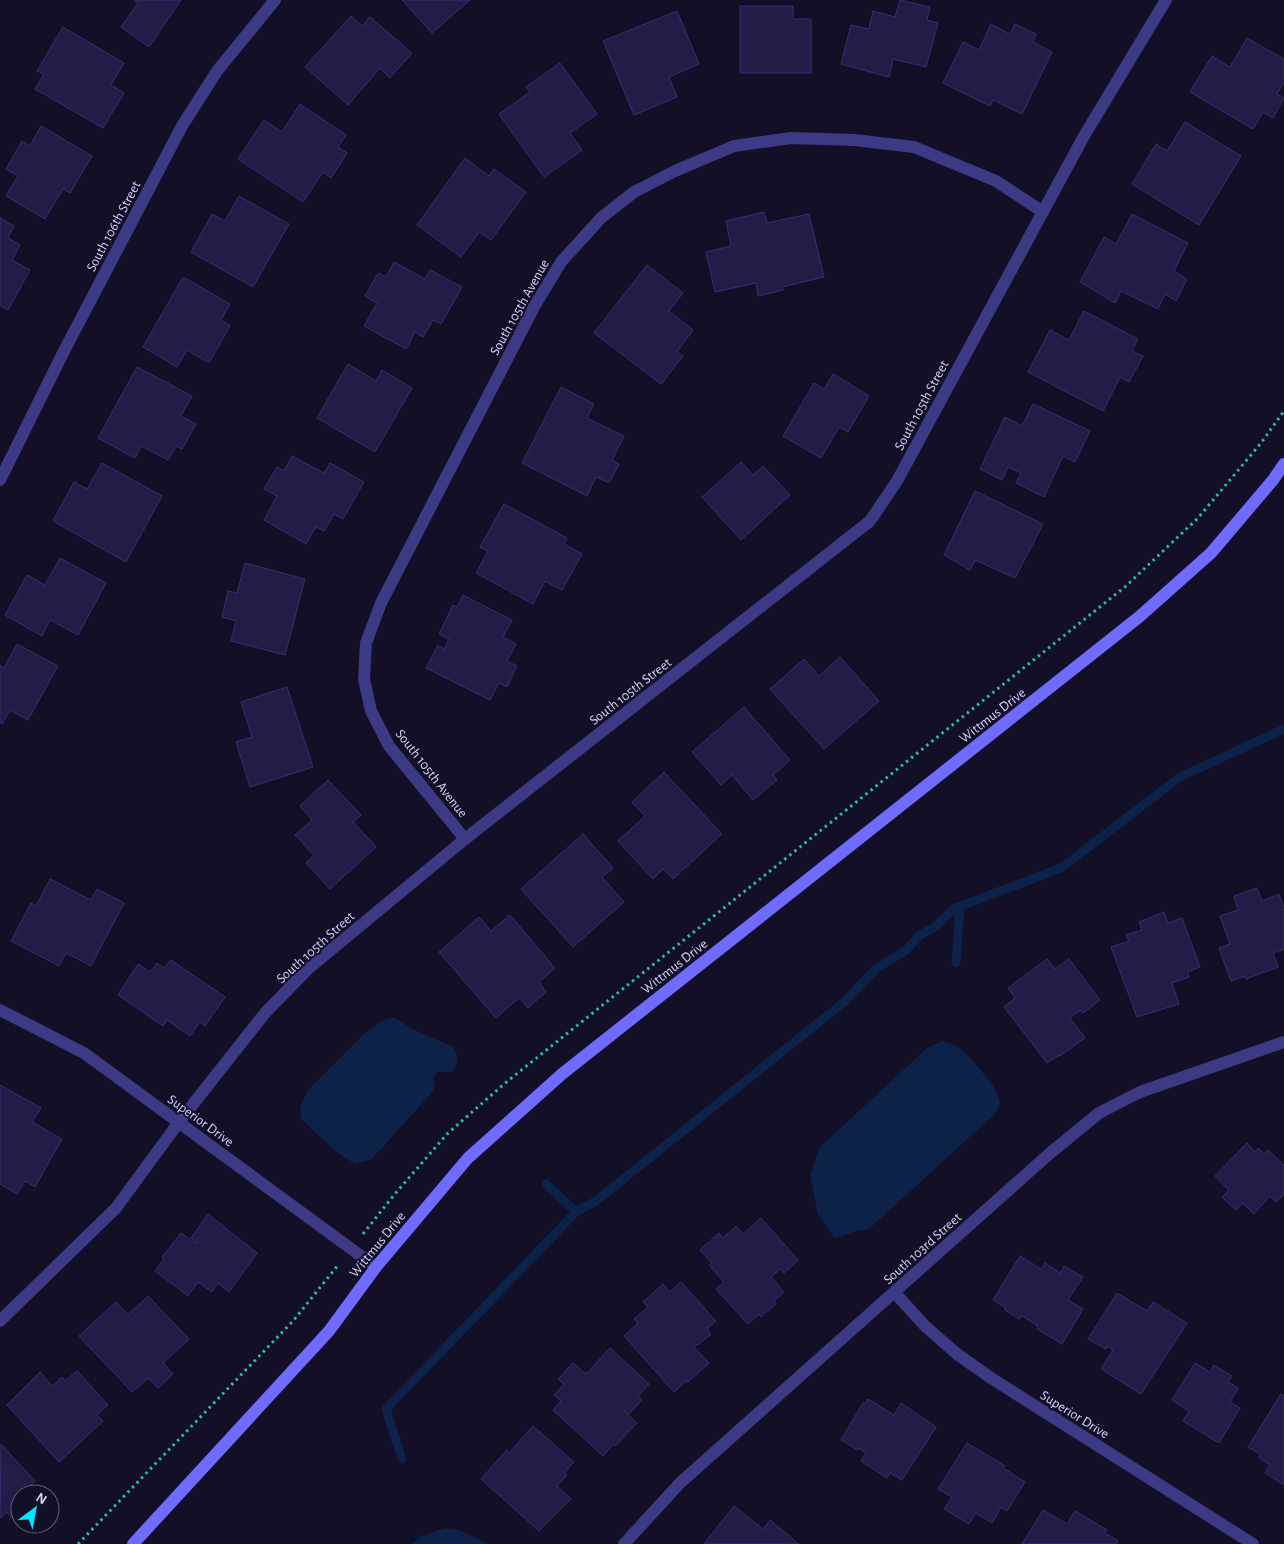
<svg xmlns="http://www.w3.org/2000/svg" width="1284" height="1544" font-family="'Alegreya Sans',sans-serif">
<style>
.water{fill:#0c2248}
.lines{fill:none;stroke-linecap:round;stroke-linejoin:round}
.stream{stroke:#0c2248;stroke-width:9}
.building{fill:#241b47;stroke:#3b2d73}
.path{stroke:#2fb8b0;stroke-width:3;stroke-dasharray:2.5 4;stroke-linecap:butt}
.street{stroke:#3d3a85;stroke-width:12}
.secondary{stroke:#6f6bff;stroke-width:12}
.labels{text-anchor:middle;stroke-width:4;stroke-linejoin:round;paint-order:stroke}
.street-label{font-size:14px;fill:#d9d4ff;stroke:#130f26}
</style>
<rect width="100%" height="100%" fill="#130f26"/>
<path class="water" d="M394,1017L412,1029L452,1046L456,1053L458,1061L453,1072H438L433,1077L435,1089L372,1159L355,1164L336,1152L301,1119L300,1108L307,1091L364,1034L385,1019Z
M942,1041L956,1045L970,1057L995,1088L1000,1102L996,1113L869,1229L853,1232L835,1239L818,1214L810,1175L820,1147L927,1048Z
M445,1528L460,1530L488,1544H412L421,1536Z"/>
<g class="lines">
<path class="stream" d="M956,963L960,907
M546,1184L576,1212L596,1201L844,1002L878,967L905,951L919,936L936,926L953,909L1061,868L1180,777L1284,729
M402,1459L386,1409L576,1212"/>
</g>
<path class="building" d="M134,0H181L149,47L121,27L138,3Z
M402,0H470L432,33Z
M900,0L930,7L927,20L938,23L926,67L893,59L889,77L841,64L851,25L869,29L873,11L895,17Z
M740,6H793V19H811V73H740Z
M677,11L699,64L669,77L677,97L634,115L603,41Z
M351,16L362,26L370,17L412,53L390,78L380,68L348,105L305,67Z
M991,24L1010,34L1015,24L1036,34L1033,42L1052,52L1022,114L993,100L990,106L943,83L963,42L979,50Z
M63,27L124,63L111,85L124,93L103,128L35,89L44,74L37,71Z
M1247,38L1284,59V82L1277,94L1284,98L1273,118L1263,112L1253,129L1190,92L1212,56L1230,67Z
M560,63L597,114L570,133L582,150L544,177L499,114L530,92L526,87Z
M300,104L346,135L338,147L347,153L331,178L323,172L303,202L238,159L264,120L282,132Z
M1185,122L1241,156L1199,225L1132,184L1156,144L1167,151Z
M41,126L92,156L70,193L63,189L45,219L6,196L18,176L6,169L22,141L30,146Z
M465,158L489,176L494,169L526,192L491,240L479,232L461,257L417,225Z
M239,196L289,224L253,287L191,252L212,214L225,221Z
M764,212L767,223L809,214L824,277L782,287L783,290L758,296L756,283L715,292L706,252L731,246L726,221Z
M1132,214L1188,243L1174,271L1187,279L1176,301L1165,294L1158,309L1121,291L1115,303L1080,282L1104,237L1116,244Z
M0,218L14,226L8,238L20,245L12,260L30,270L8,310L0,305Z
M394,262L425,279L430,270L462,287L441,324L433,320L423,337L415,332L406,349L364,326L377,303L365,296L378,273L386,277Z
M647,265L683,293L669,311L693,330L677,352L683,356L661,384L594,333Z
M183,277L230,304L221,320L230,326L209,363L187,350L177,367L143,347Z
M1084,311L1138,339L1132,351L1143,356L1129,382L1120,377L1103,411L1028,372L1050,330L1069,340Z
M348,364L376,381L382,370L412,388L375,452L317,418Z
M137,367L192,396L181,416L196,424L182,449L176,446L168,460L141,446L135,458L98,438Z
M833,374L869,396L848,432L839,427L821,458L783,436L814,383L824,389Z
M561,387L594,404L587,418L624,436L612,460L619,464L609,483L596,477L587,496L522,463Z
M1033,404L1090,431L1075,462L1063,456L1044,497L1016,483L1021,473L1008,467L1002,480L980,469L1005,417L1022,426Z
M292,456L324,473L330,463L364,482L343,519L334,514L324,531L316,527L306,544L264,520L277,496L264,489L277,467L284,471Z
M741,462L753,475L763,466L790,495L741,540L702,497Z
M102,463L162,496L126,562L53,521L74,482L87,489Z
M975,491L1043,524L1015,578L975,560L970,570L944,555Z
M504,504L567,538L564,544L582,554L562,590L545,581L533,604L476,573L488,551L480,547Z
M60,558L106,583L78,635L50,620L42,636L5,615L27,575L45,585Z
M245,563L305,579L285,655L231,641L236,621L222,617L228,591L237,593Z
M463,595L512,620L503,637L516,644L507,661L517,666L507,687L499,683L490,700L426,668L438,645L444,649L449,639L439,634L453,605L457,607Z
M17,644L58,666L28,720L10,710L2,724L0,722V665L4,668Z
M840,657L879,701L824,749L770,689L804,659L819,676Z
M287,687L313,767L250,787L236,742L252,737L241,702Z
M744,707L790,760L773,775L777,780L753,800L732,775L721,785L692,752Z
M664,772L722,834L673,879L663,869L653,879L618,841L645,816L632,802Z
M328,780L361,815L353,822L376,847L330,889L306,863L314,855L295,835L312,820L300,806Z
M583,834L613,868L602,877L624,902L573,947L521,889Z
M50,879L91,900L97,889L124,903L91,966L66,953L59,966L11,941L31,903L36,906Z
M1257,888L1262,901L1279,894L1284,908V949L1273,953L1278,967L1246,979L1245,976L1231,981L1219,948L1230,944L1220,916L1238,910L1234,896Z
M1164,912L1168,923L1182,918L1200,967L1187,972L1189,977L1172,983L1179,1004L1137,1017L1111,947L1129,941L1126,935L1142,930L1139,922Z
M510,915L555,968L539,982L546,992L528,1008L519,998L496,1018L439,952L479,917L491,931Z
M1047,959L1055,969L1069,959L1100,1000L1083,1013L1080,1010L1070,1018L1085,1038L1060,1056L1059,1055L1047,1063L1004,1007L1015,998L1008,988Z
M171,960L225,997L205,1026L200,1022L190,1036L167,1020L163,1026L118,995L138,964L150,972L157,963L164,968Z
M0,1085L41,1108L32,1122L62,1139L35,1187L25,1181L17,1194L0,1184Z
M1247,1143L1255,1152L1258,1148L1264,1154L1268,1150L1284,1165V1194L1276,1202L1270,1196L1254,1214L1243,1203L1236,1210L1222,1197L1229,1190L1215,1176Z
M208,1214L257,1253L229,1292L218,1283L212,1292L198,1282L188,1296L155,1271L164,1259L162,1257L181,1233L196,1244L197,1243L191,1238Z
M761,1218L798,1260L784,1273L780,1269L771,1277L784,1292L774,1301L776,1304L761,1317L759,1314L748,1324L716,1289L724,1282L709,1265L712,1263L700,1250L719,1233L723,1238L736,1226L743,1234Z
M1020,1256L1041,1269L1045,1263L1060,1273L1064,1266L1083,1277L1068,1300L1083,1309L1062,1344L1037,1329L1038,1326L1022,1316L1019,1319L1005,1310L1006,1308L993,1300Z
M681,1282L716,1321L707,1329L711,1334L698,1345L697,1344L694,1347L709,1363L688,1382L686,1381L674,1392L624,1336L638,1323L634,1319L648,1307L643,1302L663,1284L670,1292Z
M1117,1293L1147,1311L1153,1302L1187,1323L1141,1394L1101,1369L1113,1350L1108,1346L1106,1349L1088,1339Z
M148,1296L189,1339L163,1363L173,1374L158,1388L148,1378L132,1392L79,1336L116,1302L128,1315Z
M610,1348L649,1384L638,1396L642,1400L629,1414L625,1410L624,1411L637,1423L615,1446L613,1444L603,1456L553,1410L561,1401L554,1395L564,1384L558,1379L573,1363L586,1374Z
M1195,1363L1210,1372L1214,1365L1232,1376L1228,1382L1238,1388L1230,1402L1240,1408L1219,1443L1183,1421L1189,1411L1172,1400Z
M77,1371L108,1405L97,1415L103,1421L59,1462L7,1405L40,1372L52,1386L62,1377L65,1381Z
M1281,1394L1284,1396V1485L1265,1473L1270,1465L1258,1457L1260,1454L1248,1447Z
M868,1399L894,1415L901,1403L936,1427L902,1480L890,1473L887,1478L861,1461L866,1453L859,1448L858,1450L841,1440L863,1403L865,1404Z
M533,1426L574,1462L564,1473L567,1475L557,1486L571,1499L539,1531L481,1479L507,1450L509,1453Z
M967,1443L1005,1466L1003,1468L1025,1482L1007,1511L1001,1507L992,1523L976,1513L969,1524L944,1509L952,1497L938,1489Z
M1,1444L35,1481L25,1491L28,1494H20V1511L12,1518L7,1512L0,1518Z
M734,1506L763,1529L770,1520L799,1544H704Z
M1043,1510L1067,1524L1075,1511L1107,1530L1105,1533L1118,1541L1116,1544H1022Z"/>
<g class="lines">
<path class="path" d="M363,1234L394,1195L447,1134L504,1084L1126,586L1198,518L1261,443L1284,411
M78,1544L293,1321L339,1264"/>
<path class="street" d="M0,480L64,351L182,126L217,71L275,0
M465,839L389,746L371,711L364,679L366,643L381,603L534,307L561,262L601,218L634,192L675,171L734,146L791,138L854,140L914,147L996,181L1043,212
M0,1010L84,1053L376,1267
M895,1293L925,1326L957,1354L991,1378L1253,1544
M0,1321L116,1208L179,1122L265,1013L308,969L465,839L870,521L897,481L1084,136L1166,0
M624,1544L680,1483L1049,1154L1099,1113L1140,1092L1284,1042"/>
<path class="secondary" d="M133,1544L329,1331L376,1267L468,1158L562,1074L1139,617L1211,553L1273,480L1284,464"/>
</g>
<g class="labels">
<g class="street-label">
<text transform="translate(113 226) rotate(-62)" y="5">South 106th Street</text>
<text transform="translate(519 307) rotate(-61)" y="5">South 105th Avenue</text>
<text transform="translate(921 405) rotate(-62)" y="5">South 105th Street</text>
<text transform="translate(630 691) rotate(-38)" y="5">South 105th Street</text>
<text transform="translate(992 715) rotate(-38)" y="5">Wittmus Drive</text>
<text transform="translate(432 773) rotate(52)" y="5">South 105th Avenue</text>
<text transform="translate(315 947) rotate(-42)" y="5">South 105th Street</text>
<text transform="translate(674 966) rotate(-38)" y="5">Wittmus Drive</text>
<text transform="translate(201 1120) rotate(36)" y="5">Superior Drive</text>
<text transform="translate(377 1244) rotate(-51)" y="5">Wittmus Drive</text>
<text transform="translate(922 1248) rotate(-42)" y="5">South 103rd Street</text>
<text transform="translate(1075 1414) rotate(32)" y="5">Superior Drive</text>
</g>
</g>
<g transform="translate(35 1509) rotate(32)"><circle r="24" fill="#130f26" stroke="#625e7d"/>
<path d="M0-4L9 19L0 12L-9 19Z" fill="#00e5ff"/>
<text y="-8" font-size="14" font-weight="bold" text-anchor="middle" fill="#d9d4ff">N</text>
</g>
</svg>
